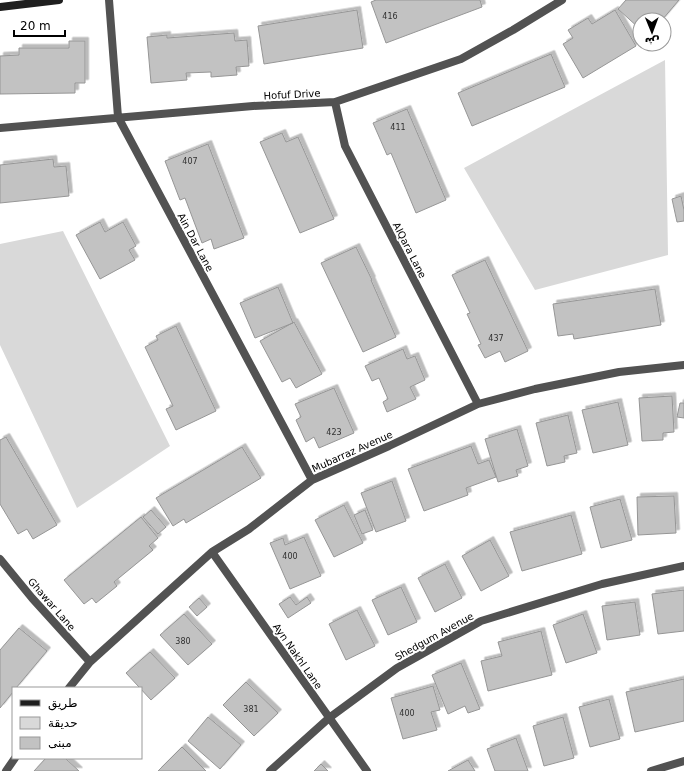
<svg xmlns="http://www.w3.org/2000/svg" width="684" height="771" font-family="'DejaVu Sans','Noto Naskh Arabic',sans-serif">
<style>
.green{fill:#d9d9d9}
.building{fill:#c2c2c2;stroke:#969696;filter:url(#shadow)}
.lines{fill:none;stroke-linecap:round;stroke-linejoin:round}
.street{stroke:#525252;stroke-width:8}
.secondary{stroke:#1f1f1f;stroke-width:8}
.labels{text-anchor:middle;stroke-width:4;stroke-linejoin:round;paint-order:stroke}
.number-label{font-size:8px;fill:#303030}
.street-label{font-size:10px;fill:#000;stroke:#fff}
</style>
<defs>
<filter id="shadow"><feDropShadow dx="3.5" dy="-3.5" stdDeviation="0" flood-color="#0004"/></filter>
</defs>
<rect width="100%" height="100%" fill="#fff"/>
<path class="green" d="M665,60L668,255L535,290L464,168Z
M63,231L170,446L77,508L0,345V244Z"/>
<path class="building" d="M376,0H480L482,7L386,43L371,2Z
M626,0H679L662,20H640V29L618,9Z
M357,10L363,48L264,64L258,26Z
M615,10L636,46L583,78L563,44L573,38L568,30L588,18L592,24Z
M234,33L235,41L247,40L249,66L236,67L237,75L211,77V72L186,73L187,80L151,83L147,37L167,35V38Z
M69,41H85V83H75V93L0,94V56L19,55V48H69Z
M551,54L565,87L472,126L458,93Z
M407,109L446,200L416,213L391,153L387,155L373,123Z
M282,133L286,142L298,137L334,219L300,233L260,142Z
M208,144L244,238L214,249L211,239L202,243L185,198L180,200L165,161Z
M53,159L54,167L66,166L69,196L0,203V165Z
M681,196L684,210V221L677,222L672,199Z
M100,222L105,232L123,222L136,246L129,250L135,260L100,279L76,235Z
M356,247L372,280H371L396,337L363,352L321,263Z
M485,260L528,351L505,362L500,351L485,358L478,345L481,344L467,314L470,313L452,275Z
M278,287L293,323L255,338L240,303Z
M655,289L661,325L574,339L573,334L558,336L553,304Z
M294,322L322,374L296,388L290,378L282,382L260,341Z
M176,326L216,411L176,430L166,409L173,406L145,347L158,340L156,336Z
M403,349L407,359L415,356L425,380L410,387L416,399L387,412L383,402L388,399L379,378L372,381L365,366Z
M334,388L354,433L319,448L314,437L306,442L296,420L301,417L295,404Z
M672,396L674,432L663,433V440L642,441L639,398Z
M618,402L628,445L593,453L582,410Z
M680,403H684V418L677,417Z
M568,415L577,453L564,456L565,462L547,466L536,423Z
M517,429L528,466L516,470L518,476L498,482L485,439Z
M6,437L57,525L33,539L27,529L18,534L0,504V440Z
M471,446L478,464L489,460L496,477L466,488L468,495L424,511L408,469Z
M242,447L261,478L186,523L184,519L173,526L156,498Z
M392,481L406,521L376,532L361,493Z
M674,496L676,533L638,535L637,497Z
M620,499L632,540L601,548L590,507Z
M344,505L363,543L334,557L315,520Z
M151,510L166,527L158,534L143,517Z
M365,510L373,530L362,534L354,515Z
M571,515L582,554L522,571L510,532Z
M141,517L158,538L149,546L153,550L114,582L117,586L96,603L92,598L84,604L64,580Z
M304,537L321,576L290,589L270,543L283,538L285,545Z
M490,540L509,576L481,591L462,556Z
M445,564L462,598L435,612L418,578Z
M401,587L417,622L388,635L372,600Z
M684,590V631L658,634L652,594Z
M290,597L296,605L307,597L311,603L288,618L279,604Z
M199,598L207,607L197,616L189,607Z
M635,602L640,635L607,640L602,606Z
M357,610L375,646L346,660L329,624Z
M184,614L212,644L188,665L160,635Z
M583,614L597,653L566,663L553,625Z
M19,628L47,651L16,688H13V692L0,708V650Z
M541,631L552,675L488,691L481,661L502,656L498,642Z
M150,652L175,678L151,700L126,673Z
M461,663L480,709L468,713L465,706L448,714L432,675Z
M684,679V721L635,732L626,692Z
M246,682L278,713L254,736L223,705Z
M433,686L440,710L431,712L437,730L403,739L391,698Z
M609,699L620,739L590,747L579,707Z
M208,717L241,745L220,769L188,741Z
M563,717L574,758L544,766L533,726Z
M516,738L528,771H495L487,749Z
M182,747L206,771H158Z
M46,758H65L79,771H34Z
M468,760L475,771H448Z
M321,764L328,771H314Z"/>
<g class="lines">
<path class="street" d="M109,0L118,117L312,480
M335,102L345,146L478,404
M0,128L253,106L335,102L461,59L513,30L562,0
M212,552L367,771
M0,559L32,598L90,662
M69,688L90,662L212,552L249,529L312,480L389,446L478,404L535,389L619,372L684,365
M6,771L15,758
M270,771L329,718L397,668L481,621L602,584L684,566
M651,771L684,761"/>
<path class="secondary" d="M0,7L59,0"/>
</g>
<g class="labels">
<g class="number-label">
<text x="390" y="19">416</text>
<text x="398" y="130">411</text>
<text x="190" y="164">407</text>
<text x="496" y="341">437</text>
<text x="334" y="435">423</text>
<text x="290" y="559">400</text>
<text x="183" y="644">380</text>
<text x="251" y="712">381</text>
<text x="407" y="716">400</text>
</g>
<g class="street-label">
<text transform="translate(292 94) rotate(-3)" y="4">Hofuf Drive</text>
<text transform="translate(196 242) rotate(62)" y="4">Ain Dar Lane</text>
<text transform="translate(410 250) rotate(63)" y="4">AlQara Lane</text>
<text transform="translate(352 451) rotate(-24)" y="4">Mubarraz Avenue</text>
<text transform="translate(52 604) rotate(49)" y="4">Ghawar Lane</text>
<text transform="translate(434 636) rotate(-29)" y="4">Shedgum Avenue</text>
<text transform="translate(298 656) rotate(55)" y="4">Ayn Nakhl Lane</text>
</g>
</g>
<rect x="12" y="687" width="130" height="72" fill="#ffffff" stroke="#999999"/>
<rect x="20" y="700" width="20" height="6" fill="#1f1f1f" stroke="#999999"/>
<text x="48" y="707" font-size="12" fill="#000000">طريق</text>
<rect x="20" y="717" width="20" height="12" fill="#d9d9d9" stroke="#999999"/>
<text x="48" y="727" font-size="12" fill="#000000">حديقة</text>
<rect x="20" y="737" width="20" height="12" fill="#c2c2c2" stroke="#999999"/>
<text x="48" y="747" font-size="12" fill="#000000">مبنى</text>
<g transform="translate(652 32) rotate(179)"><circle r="19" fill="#ffffff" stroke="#999999"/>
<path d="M0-3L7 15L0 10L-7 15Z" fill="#000000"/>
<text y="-6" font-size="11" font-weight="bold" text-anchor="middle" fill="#000000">ش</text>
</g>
<path d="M14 30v6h51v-6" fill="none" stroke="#000000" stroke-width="2"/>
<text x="20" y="30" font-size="12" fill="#000000" stroke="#ffffff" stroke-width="3" paint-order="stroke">20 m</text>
</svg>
